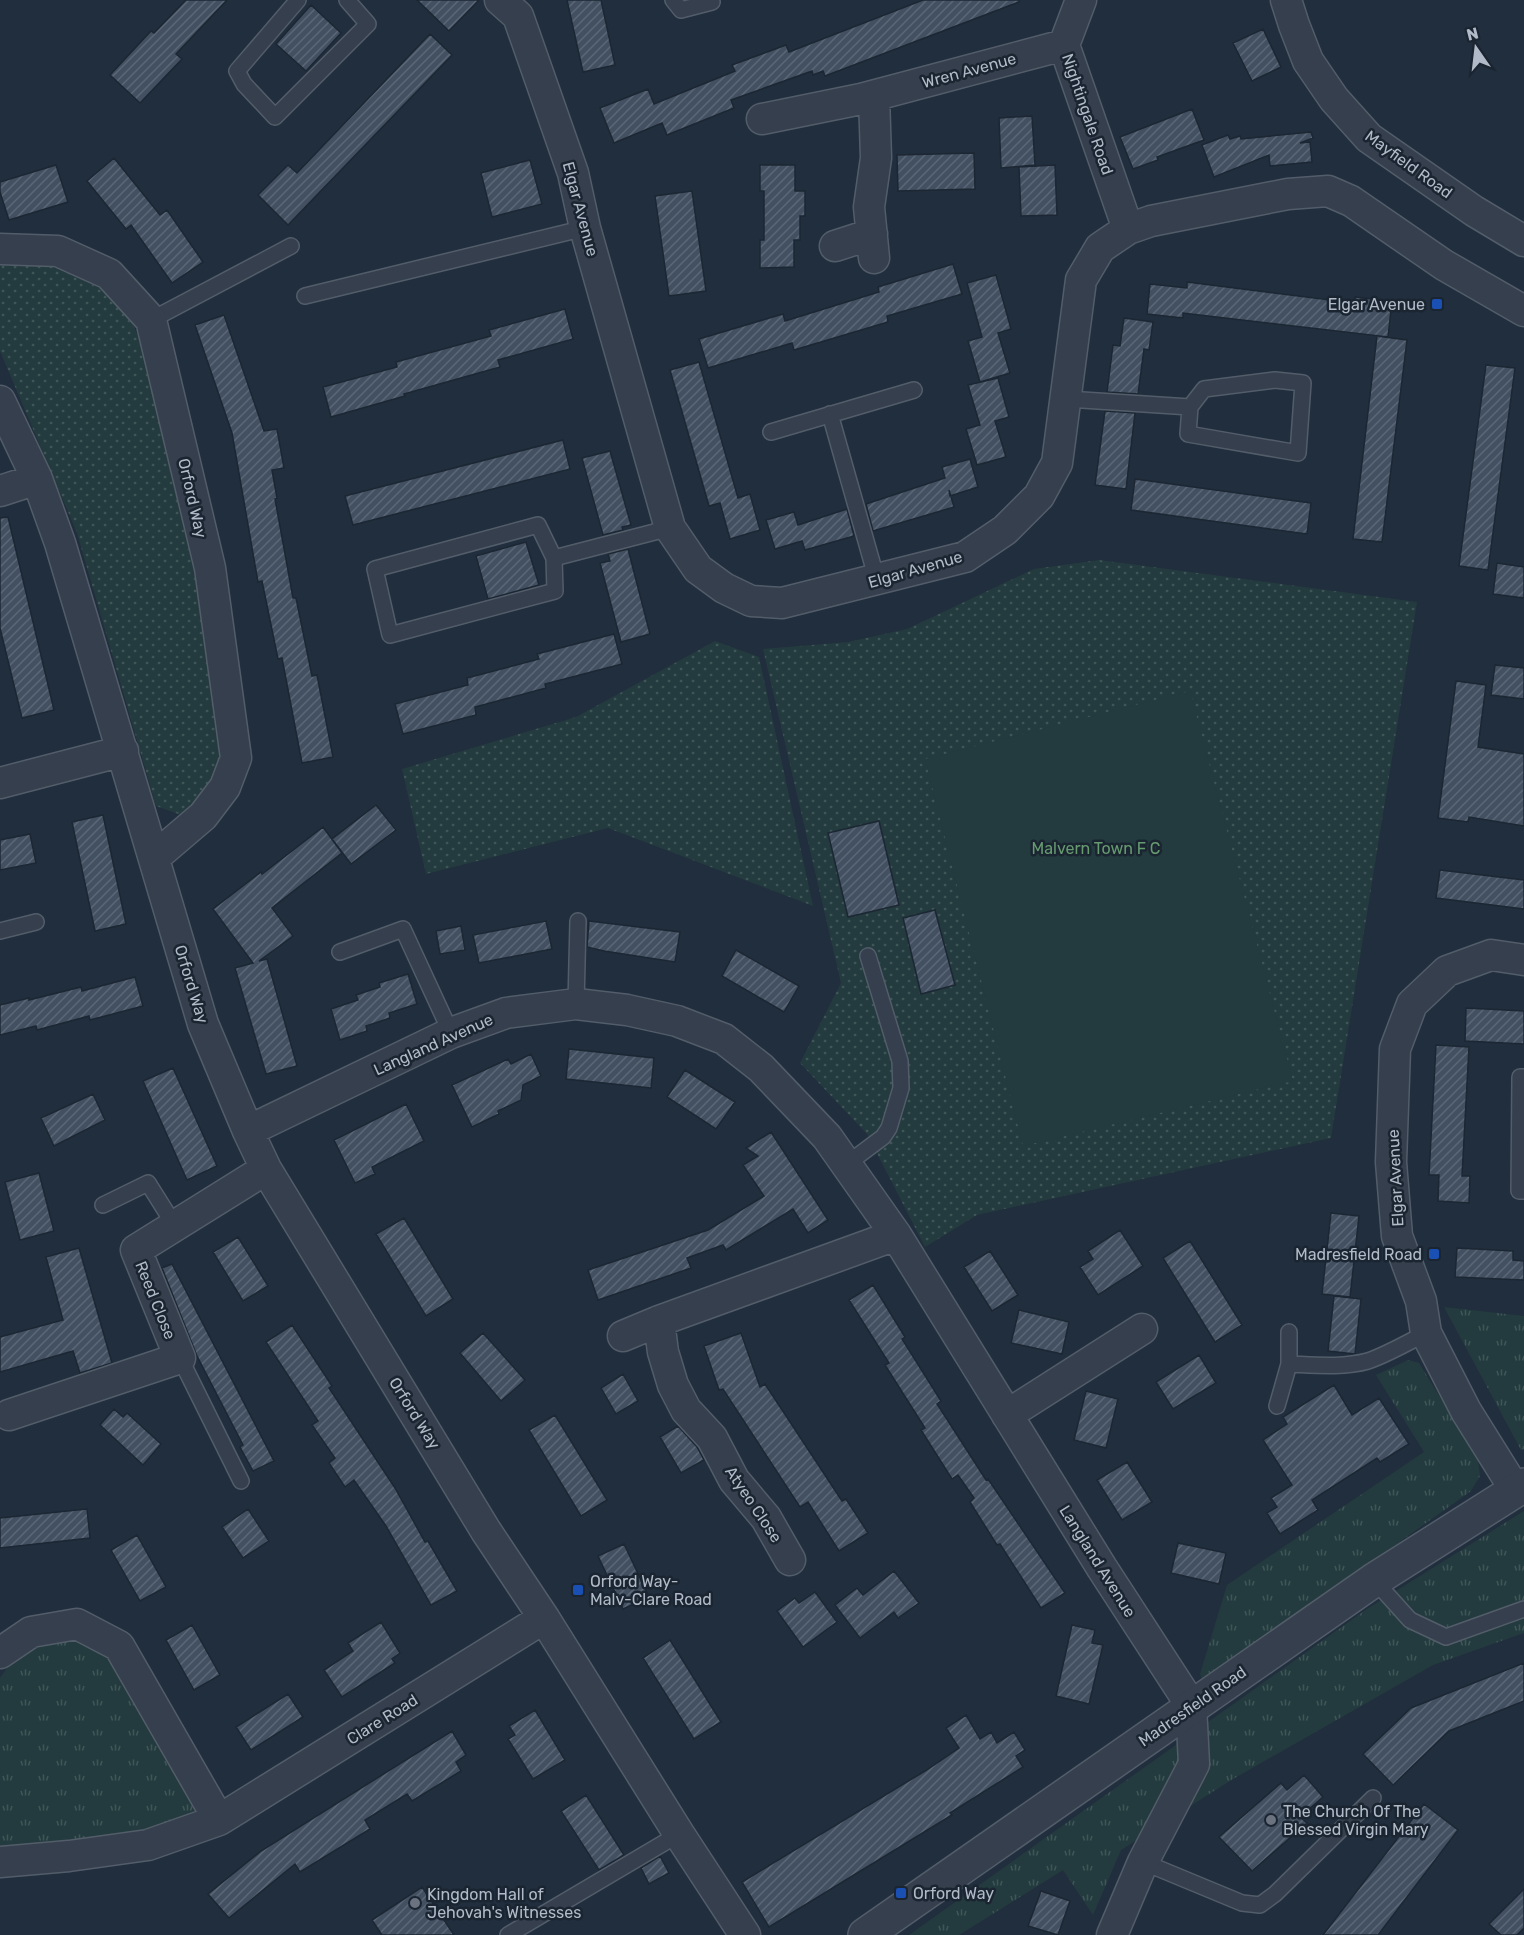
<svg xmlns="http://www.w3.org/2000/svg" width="1524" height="1935" font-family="Rubik,sans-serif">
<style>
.grass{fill:url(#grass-tufts)}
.park{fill:url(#park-dots)}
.pitch{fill:#233b3e}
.building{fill:url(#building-hatch);stroke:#1c2733;stroke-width:1.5}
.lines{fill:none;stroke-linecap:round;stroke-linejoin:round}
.service-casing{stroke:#535d6a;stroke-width:18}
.minor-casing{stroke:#535d6a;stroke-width:33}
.tertiary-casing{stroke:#535d6a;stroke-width:36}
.service{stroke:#353f4d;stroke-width:15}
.minor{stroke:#353f4d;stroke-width:30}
.tertiary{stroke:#353f4d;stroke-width:33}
.transit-dot{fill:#1a4fb4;stroke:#1a2531;stroke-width:2}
.worship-dot{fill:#6b7280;stroke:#1a2531;stroke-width:2}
.labels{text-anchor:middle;stroke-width:5;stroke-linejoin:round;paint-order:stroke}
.street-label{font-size:16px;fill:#b0bac8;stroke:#1a2531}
.poi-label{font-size:16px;fill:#b0bac8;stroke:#1a2531;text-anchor:start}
.park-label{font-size:16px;fill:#669b70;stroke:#1a2531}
</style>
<defs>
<pattern id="grass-tufts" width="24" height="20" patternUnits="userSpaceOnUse" patternTransform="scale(1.5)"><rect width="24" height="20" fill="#233b3e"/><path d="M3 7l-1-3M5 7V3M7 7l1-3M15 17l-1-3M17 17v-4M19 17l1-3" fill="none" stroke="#405558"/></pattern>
<pattern id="park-dots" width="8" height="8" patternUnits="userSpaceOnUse" patternTransform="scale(1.5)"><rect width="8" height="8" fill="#233b3e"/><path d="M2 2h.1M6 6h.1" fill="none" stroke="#405558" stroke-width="1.8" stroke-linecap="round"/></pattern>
<pattern id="building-hatch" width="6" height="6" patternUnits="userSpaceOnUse" patternTransform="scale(1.5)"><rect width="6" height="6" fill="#425061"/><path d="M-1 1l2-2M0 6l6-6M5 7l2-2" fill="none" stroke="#5b6776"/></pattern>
</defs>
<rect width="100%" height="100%" fill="#212e3d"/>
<path class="grass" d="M1444,1307L1524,1316V1449L1521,1450Z
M1408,1360L1419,1363L1478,1459L1480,1476L1471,1491L1203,1682L1200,1674L1227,1585L1424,1452L1376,1375Z
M1524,1511V1633L1433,1665L1233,1779L1121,1850L1093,1915L1063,1870L959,1935H909L1367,1609Z
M72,1636L106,1648L194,1794L195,1810L184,1821L127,1836L0,1848V1678L9,1665L30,1643Z"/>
<path class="park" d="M9,259L57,268L100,288L133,325L156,375L162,433L212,650L228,757L203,797L184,816L156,806L77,533L0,351V266Z
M1099,560L1417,602L1331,1138L977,1215L925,1247L867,1134L800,1063L841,983L763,649L848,642L907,629L1034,569Z
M715,641L759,657L813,906L608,828L426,874L402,769L576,717Z"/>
<path class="pitch" d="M1190,691L1293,1081L1023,1146L925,759Z"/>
<path class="building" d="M186,0H227L176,54L182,59L140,103L110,75L151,31L154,33Z
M417,0H479L449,31Z
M567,0H601L615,65L583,72Z
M923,0H1019V2L825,76L823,71L813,75L812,71L731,100L734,108L667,135L662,123L614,143L600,108L648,89L654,104L735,71L732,65L786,45L789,52Z
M311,5L341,33L306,71L276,44Z
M1263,29L1281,67L1252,81L1233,43Z
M430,34L452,55L288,225L258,195L288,165L297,173Z
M1192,109L1204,140L1157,157L1158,160L1133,169L1120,137Z
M1032,116L1035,165L1001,168L999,118Z
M1311,132L1313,138L1300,143L1310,142L1312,162L1270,166L1269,155L1214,177L1202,145L1228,135L1230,139L1240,136L1241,139Z
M974,153L975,189L898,191L897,155Z
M114,158L160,215L167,210L203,262L172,283L131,225L126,229L87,181Z
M530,160L542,204L492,217L481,173Z
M56,165L68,202L9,220L0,192V182Z
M760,165H795V191H805V216H800V240H794V267L760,268V240H764V191H760Z
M1055,165L1057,215L1021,216L1019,167Z
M692,191L706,291L669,296L655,196Z
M953,264L962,294L887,316L888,322L794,350L792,343L708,368L699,339L783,314L785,321L879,292L878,287Z
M996,275L1011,329L998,333L1010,373L980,382L968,341L982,337L967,283Z
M1187,282L1354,303L1355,297L1392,301L1388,337L1183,313V318L1147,314L1150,284L1187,288Z
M565,309L573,339L498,360L500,367L404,394L405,396L331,417L323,387L397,367L396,362L491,336L489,330Z
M224,315L264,431L277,429L284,468L272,470L277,498L275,499L293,598H296L312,676L317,675L333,757L302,763L282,658L278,659L262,581L258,582L232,433L195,325Z
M1124,318L1153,322L1149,350L1144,349L1138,394L1107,392L1113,345L1120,346Z
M1377,336L1407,340L1382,542L1353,539Z
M699,362L738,498L750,494L760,530L730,539L720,503L709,506L670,370Z
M1486,365L1515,368L1488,570L1459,566Z
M998,378L1009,417L995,421L1006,457L977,465L966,429L980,425L968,385Z
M1105,411L1135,413L1126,489L1095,485Z
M563,440L570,469L353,525L345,496Z
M610,451L631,525L622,527L623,530L603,535L582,458Z
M970,459L978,487L950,496L949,490L954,507L873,531L866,504L945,478L942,467Z
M1135,479L1311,503L1307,534L1131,510Z
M847,509L854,536L805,550L802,541L775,549L766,520L794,512L798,525Z
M8,517L54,710L22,718L0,628V518Z
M526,542L539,585L488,599L476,556Z
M628,549L650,634L621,642L600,563L610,561L608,554Z
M1497,563L1524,567V598L1493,594Z
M614,634L622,664L545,684L546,688L475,707L476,715L403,734L395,704L468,685L467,678L539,659L537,654Z
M1495,665L1524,668V699L1491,695Z
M1456,681L1486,685L1478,747L1524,754V826L1469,817L1468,822L1438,818Z
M376,805L396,830L351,864L332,839Z
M103,815L126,924L95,931L72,822Z
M879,821L899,905L848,917L828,833Z
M323,827L342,853L272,908L293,936L259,961L267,959L297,1066L266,1074L235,968L253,963L213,909L261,872L262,874Z
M30,834L36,863L0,870V840Z
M1440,870L1524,880V909L1436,898Z
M935,910L955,985L921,994L903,918Z
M546,921L552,949L479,963L473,935Z
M589,921L680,932L675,962L604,951L587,947Z
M461,926L465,950L440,954L436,931Z
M736,950L799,986L784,1012L722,976Z
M408,974L417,1004L389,1013L390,1018L366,1026L367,1031L340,1040L331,1009L358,1000L356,995L380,987L379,983Z
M135,977L143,1006L90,1020L89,1016L37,1030L36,1026L0,1035V1005L29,998V1000L81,987L82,991Z
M1466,1008L1524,1011V1044L1465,1041Z
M1436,1045L1469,1047L1462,1176H1470L1469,1203L1438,1201L1439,1175H1429Z
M569,1049L654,1058L651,1088L566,1079Z
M531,1054L541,1076L523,1085L521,1100L498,1111L499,1114L472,1127L452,1085L508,1059L511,1064Z
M173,1068L217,1166L187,1180L143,1081Z
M685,1070L735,1102L716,1129L667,1097Z
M93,1094L105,1120L54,1146L41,1118Z
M406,1104L424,1141L372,1167L375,1174L355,1183L334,1140Z
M771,1132L828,1220L808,1233L793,1209L726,1250L723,1245L687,1258L691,1268L598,1300L588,1270L708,1230L764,1196L743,1165L758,1156L746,1148Z
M39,1173L54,1231L20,1240L5,1182Z
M1331,1213L1359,1216L1350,1297L1322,1294Z
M404,1218L453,1299L426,1316L376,1234Z
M1120,1230L1143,1266L1098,1295L1080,1267L1093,1259L1088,1251Z
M238,1237L268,1286L243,1301L213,1252Z
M1190,1241L1242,1325L1215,1342L1163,1258Z
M79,1248L112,1363L80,1373L73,1351L0,1372V1337L63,1320L46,1257Z
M1457,1248L1513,1251V1260L1524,1261V1280L1455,1277Z
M990,1251L1018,1295L992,1311L964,1267Z
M172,1264L274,1461L253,1471L240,1447L243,1445L197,1356L162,1268Z
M873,1285L905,1337L902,1339L941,1401L937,1404L986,1480L988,1479L1065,1593L1041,1608L1000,1544L997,1545L970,1502L974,1498L958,1475L952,1479L921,1430L925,1428L885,1365L889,1363L849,1300Z
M1334,1296L1361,1299L1355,1354L1328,1351Z
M1019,1310L1069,1322L1062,1354L1011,1343Z
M292,1325L332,1386L329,1388L395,1488L425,1542L428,1541L457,1591L431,1605L386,1526L354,1480L345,1487L329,1463L335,1458L312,1425L318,1421L266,1342Z
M483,1333L525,1380L501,1401L460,1353Z
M741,1333L760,1387L765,1384L842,1501L846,1499L868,1533L839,1551L808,1502L800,1507L723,1389L719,1390L704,1346Z
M1199,1355L1216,1383L1173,1409L1156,1382Z
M623,1374L638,1401L616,1414L601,1388Z
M1334,1385L1352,1415L1379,1398L1409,1444L1380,1462L1377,1458L1312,1500L1318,1510L1280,1534L1267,1513L1277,1507L1271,1498L1292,1485L1263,1440L1287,1424L1283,1417Z
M1086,1391L1118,1399L1106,1448L1074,1440Z
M114,1409L123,1417L127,1413L161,1444L143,1465L100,1425Z
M555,1415L607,1500L581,1516L529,1430Z
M678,1426L697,1447L704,1460L681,1473L660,1437Z
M1127,1462L1152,1502L1122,1520L1097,1480Z
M87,1509L90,1538L0,1548V1518Z
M248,1509L269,1541L243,1558L222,1527Z
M137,1535L166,1587L140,1601L111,1550Z
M1178,1543L1226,1553L1219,1584L1171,1573Z
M624,1544L649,1597L623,1609L598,1556Z
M894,1571L919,1603L898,1618L894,1612L860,1638L835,1605L857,1588L863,1595Z
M815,1592L837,1622L803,1647L777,1611L795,1598L799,1603Z
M381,1622L400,1653L392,1659L395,1663L342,1697L324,1670L353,1651L348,1643Z
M192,1625L220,1675L194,1690L166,1640Z
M1072,1625L1095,1630L1092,1643L1103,1645L1089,1704L1056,1696Z
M670,1640L721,1722L694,1739L643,1658Z
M1524,1663V1701L1449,1731L1393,1785L1363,1754L1411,1708Z
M288,1694L303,1717L251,1750L236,1727Z
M535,1710L565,1760L533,1779L508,1739L515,1735L509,1726Z
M966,1715L980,1739L991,1732L997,1743L1014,1732L1025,1750L1016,1756L1023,1767L950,1813L952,1815L769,1927L742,1882L925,1771L959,1748L946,1728Z
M452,1731L466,1755L456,1762L461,1771L412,1801L407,1794L365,1820L370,1829L300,1872L295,1864L229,1918L208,1894L261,1851Z
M1304,1775L1323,1797L1300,1817L1307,1823L1252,1871L1219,1837L1281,1783L1287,1790Z
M586,1795L624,1855L599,1870L561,1811Z
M1424,1804L1458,1830L1378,1935H1323Z
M660,1856L669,1873L649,1884L641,1868Z
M422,1887L454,1935H382L372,1920Z
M1524,1889V1928L1517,1935H1501L1489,1924Z
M1041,1891L1070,1901L1058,1935L1028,1926Z"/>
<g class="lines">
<defs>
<path id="service" d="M298,0L237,71L244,84L275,117L368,24L347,0
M673,0L681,10L712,2
M305,296L585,228
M151,320L291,246
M1067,399L1190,407L1188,434L1298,453L1303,383L1275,380L1204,389L1190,407
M830,414L877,580
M771,432L914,390
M554,558L555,591L390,635L375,569L538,525L554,558L670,528
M0,931L36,922
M340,952L403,929L451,1033
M576,1004L578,921
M1524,1077H1520L1519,1191H1524
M847,1164L883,1137L889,1128L901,1088L900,1061L868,956
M103,1205L148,1183L175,1226
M180,1358L241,1481
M1289,1364C1314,1365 1343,1368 1368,1361C1388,1354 1407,1343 1426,1333
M1277,1406L1289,1364V1332
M1374,1580L1410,1620L1446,1637L1524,1609
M1143,1862L1242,1903L1260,1905L1275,1894L1373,1798
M508,1935L679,1834"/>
<path id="minor" d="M500,0L518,16L573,173L585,228L670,528L698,569L724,588L751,601L782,603L965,557L1005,530L1039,496L1057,463L1081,280L1100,248L1128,229L1151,221L1288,194L1328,191L1351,201L1444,265L1524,311
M1081,0L1064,45L1128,229
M1286,0L1294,25L1308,61L1334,99L1369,138L1474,211L1524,241
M874,96L876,158L869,207L874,258
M762,119L861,99L1064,45
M835,246L872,234
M0,249L58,251L109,274L151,320L210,568L236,758L225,787L203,816L155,857
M0,401L37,479L60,543L203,1024L248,1131L266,1169L486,1531L544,1618L679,1834L745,1935
M0,491L37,479
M0,783L123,751
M248,1131L451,1033L506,1013L576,1004L627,1010L677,1021L724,1039L761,1068L827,1137L896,1235L1102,1568L1191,1705L1194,1764L1143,1862L1112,1935
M659,1321L663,1352L673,1385L686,1410L712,1438L734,1480L766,1518L790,1560
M623,1336L659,1321L896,1235
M9,1415L180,1358L136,1250L266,1169
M1007,1415L1142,1329
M1516,1491L1466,1411L1426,1333L1421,1301L1397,1236L1391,1162L1395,1049L1412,1004L1447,971L1491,955L1524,960
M0,1653L31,1632L77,1624L119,1646L219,1820
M0,1862L69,1856L148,1845L219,1820L544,1618"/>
<path id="tertiary" d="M865,1935L1374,1580L1524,1485"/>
</defs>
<use href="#service" class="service-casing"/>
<use href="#minor" class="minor-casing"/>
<use href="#tertiary" class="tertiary-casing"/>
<use href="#service" class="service"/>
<use href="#minor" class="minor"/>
<use href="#tertiary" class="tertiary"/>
</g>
<g class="transit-dot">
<rect x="1431" y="298" width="12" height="12" rx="3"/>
<rect x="1428" y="1248" width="12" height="12" rx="3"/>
<rect x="572" y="1584" width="12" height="12" rx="3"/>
<rect x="895" y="1887" width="12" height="12" rx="3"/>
</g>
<g class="worship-dot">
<circle cx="1271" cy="1820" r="6"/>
<circle cx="415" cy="1903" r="6"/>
</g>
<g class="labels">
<g class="street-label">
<text transform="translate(969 70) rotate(-15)" y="6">Wren Avenue</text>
<text transform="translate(1088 114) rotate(71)" y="6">Nightingale Road</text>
<text transform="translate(1409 164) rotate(36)" y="6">Mayfield Road</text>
<text transform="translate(581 209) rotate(75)" y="6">Elgar Avenue</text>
<text transform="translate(193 498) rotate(77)" y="6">Orford Way</text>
<text transform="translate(915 569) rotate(-16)" y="6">Elgar Avenue</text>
<text transform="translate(192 984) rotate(73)" y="6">Orford Way</text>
<text transform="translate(433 1044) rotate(-24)" y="6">Langland Avenue</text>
<text transform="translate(1395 1178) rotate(-93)" y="6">Elgar Avenue</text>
<text transform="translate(156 1300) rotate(68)" y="6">Reed Close</text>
<text transform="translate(415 1413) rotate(58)" y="6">Orford Way</text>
<text transform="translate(754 1504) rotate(56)" y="6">Atyeo Close</text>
<text transform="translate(1098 1561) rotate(58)" y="6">Langland Avenue</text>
<text transform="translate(1192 1706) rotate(-35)" y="6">Madresfield Road</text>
<text transform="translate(382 1719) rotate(-32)" y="6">Clare Road</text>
</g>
<g class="poi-label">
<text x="1425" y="310" text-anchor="end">Elgar Avenue</text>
<text x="1422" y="1260" text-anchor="end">Madresfield Road</text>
<text x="590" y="1587">Orford Way-<tspan x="590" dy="18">Malv-Clare Road</tspan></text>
<text x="1283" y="1817">The Church Of The<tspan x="1283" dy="18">Blessed Virgin Mary</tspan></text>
<text x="913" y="1899">Orford Way</text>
<text x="427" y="1900">Kingdom Hall of<tspan x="427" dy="18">Jehovah's Witnesses</tspan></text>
</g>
<g class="park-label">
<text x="1096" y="854">Malvern Town F C</text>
</g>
</g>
<g transform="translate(1476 48) rotate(346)" stroke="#1a2531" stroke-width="4.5" paint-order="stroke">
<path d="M0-4.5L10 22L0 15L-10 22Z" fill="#b0bac8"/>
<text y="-9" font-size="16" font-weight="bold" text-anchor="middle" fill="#b0bac8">N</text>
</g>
</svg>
